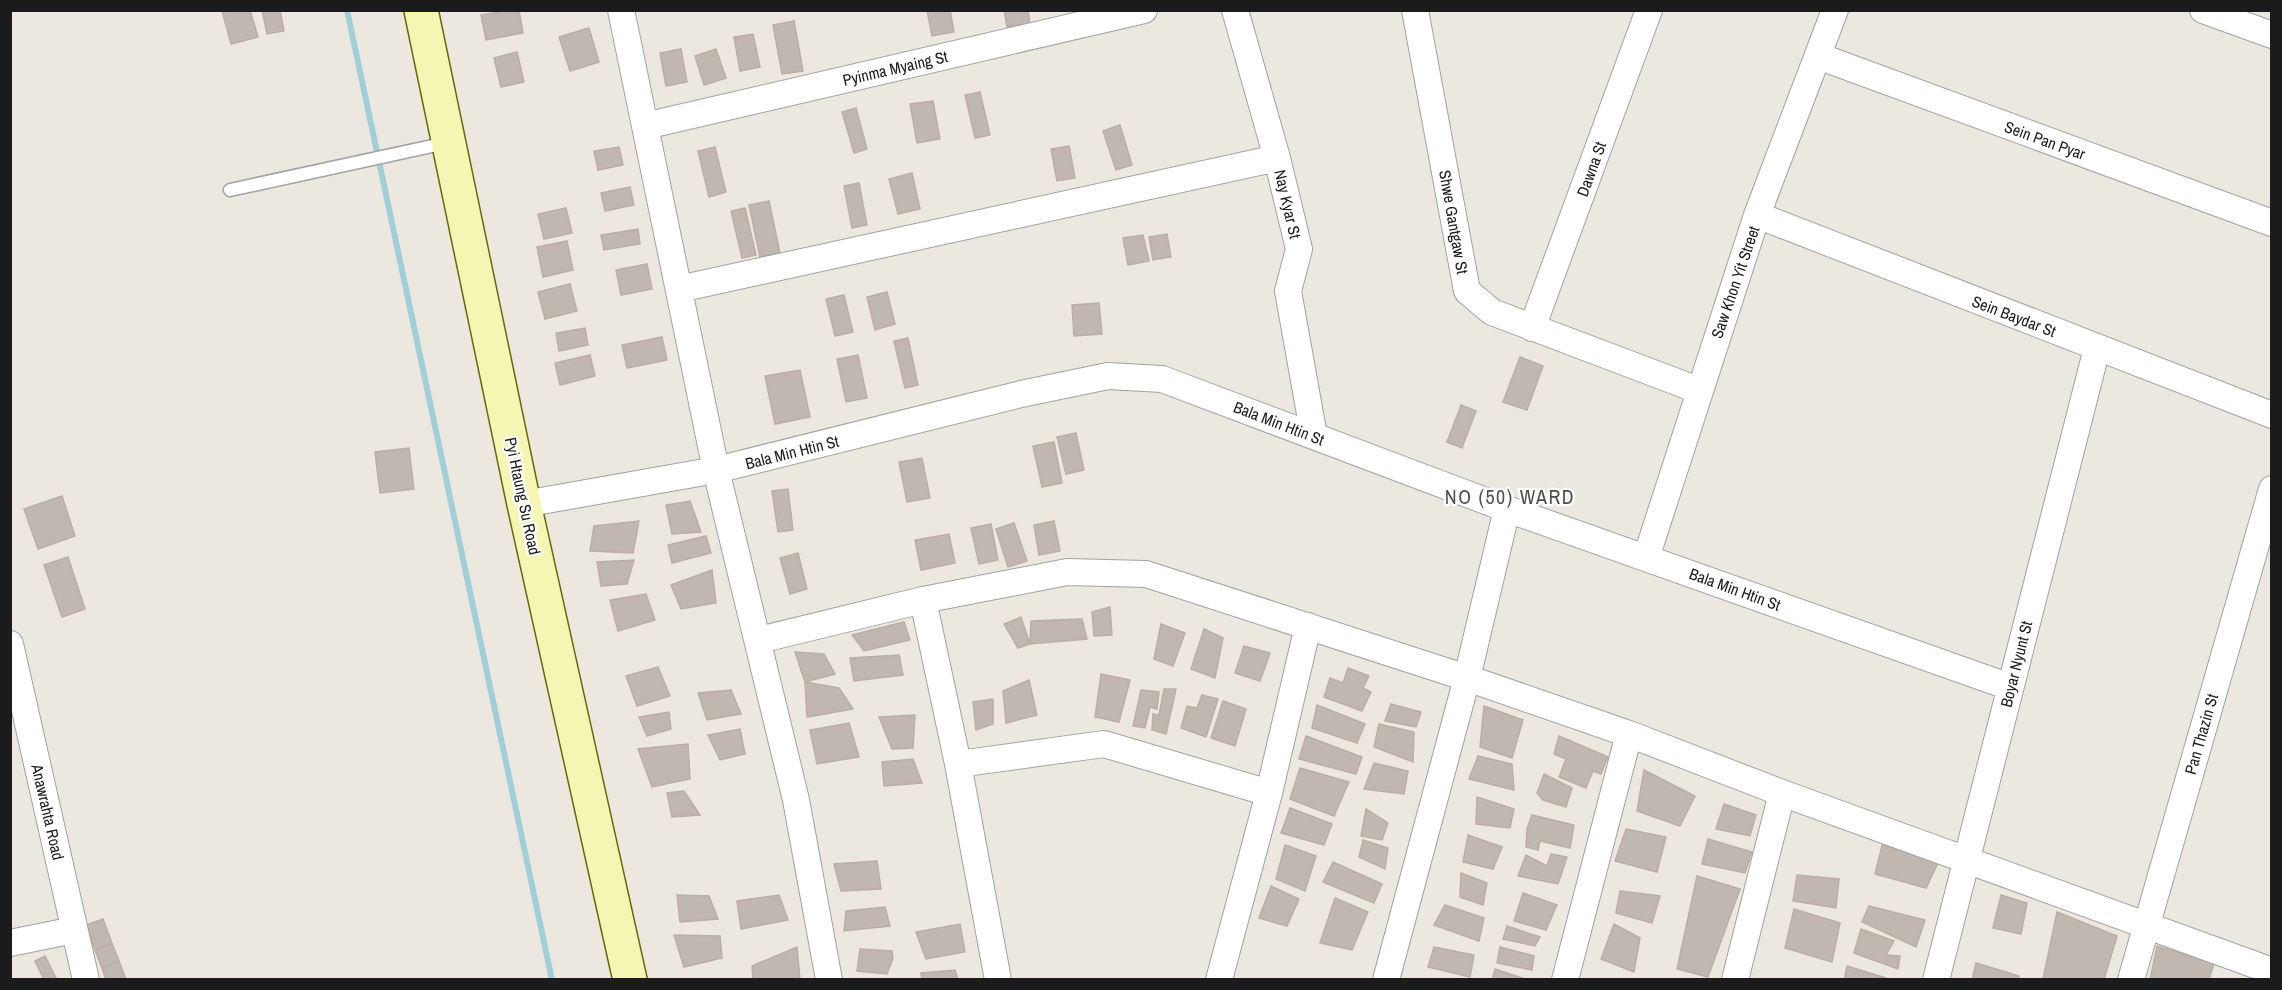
<svg xmlns="http://www.w3.org/2000/svg" width="2282" height="990" font-family="'Archivo Narrow',sans-serif">
<style>
.lines{fill:none;stroke-linecap:round;stroke-linejoin:round}
.stream{stroke:#a1cfd9;stroke-width:6}
.building{fill:#c0b7b0;stroke:#bdada3;stroke-width:1.5}
.service-casing{stroke:#a2a2a2;stroke-width:15}
.minor-casing{stroke:#a2a2a2;stroke-width:28}
.secondary-casing{stroke:#656b08;stroke-width:36}
.service{stroke:#fff;stroke-width:12}
.minor{stroke:#fff;stroke-width:26}
.secondary{stroke:#f6f6b4;stroke-width:33}
.labels{text-anchor:middle;stroke-width:4.5;stroke-linejoin:round;paint-order:stroke}
.street-label{font-size:16px;fill:#1b1b1b;stroke:#fff}
.quarter-label{font-size:20px;letter-spacing:1.5px;fill:#4e4e4e;stroke:#fff}
</style>
<rect width="100%" height="100%" fill="#ece8e0"/>
<g class="lines">
<path class="stream" d="M347,10L552,980"/>
</g>
<path class="building" d="M250,10L258,37L231,44L222,11Z
M262,10H280L284,31L267,34Z
M508,10H519L523,33L486,40L481,15Z
M927,10H950L954,32L932,36Z
M1004,10H1028L1030,23L1007,27Z
M794,21L803,71L782,74L773,25Z
M589,28L599,62L570,71L559,37Z
M753,34L760,67L740,71L734,37Z
M681,49L687,82L666,86L660,53Z
M716,49L726,78L704,85L695,56Z
M517,52L524,82L501,87L494,58Z
M980,92L990,135L975,138L965,95Z
M933,101L940,139L917,143L910,104Z
M856,108L867,149L854,153L842,112Z
M1120,125L1132,165L1116,170L1103,131Z
M1069,146L1075,178L1057,181L1051,149Z
M619,147L623,165L598,170L594,151Z
M715,147L726,192L709,197L698,151Z
M912,173L920,209L898,214L889,179Z
M859,183L867,225L852,228L844,186Z
M630,187L634,205L605,211L601,193Z
M769,201L780,253L760,257L749,205Z
M566,208L572,233L544,239L538,214Z
M745,208L756,255L742,258L731,211Z
M638,229L640,244L604,250L601,235Z
M1167,234L1171,257L1153,260L1149,237Z
M1143,235L1149,261L1128,265L1123,238Z
M567,241L573,270L543,277L537,247Z
M647,264L652,289L621,295L616,270Z
M570,284L577,311L545,319L538,292Z
M887,292L895,324L875,330L867,297Z
M844,295L853,332L835,336L826,299Z
M1099,303L1102,334L1074,336L1072,305Z
M585,328L588,345L559,351L556,333Z
M662,337L667,360L627,368L622,345Z
M908,338L918,385L905,388L894,341Z
M590,355L595,376L560,385L555,363Z
M858,355L867,398L846,402L837,359Z
M1520,357L1543,366L1527,410L1503,402Z
M800,370L810,417L775,424L765,376Z
M1461,405L1476,411L1462,448L1447,442Z
M1076,433L1084,470L1066,474L1057,437Z
M1054,442L1062,483L1042,487L1033,446Z
M409,448L414,489L380,493L375,452Z
M922,458L930,498L907,502L899,462Z
M788,489L793,530L778,532L772,491Z
M62,496L75,536L38,549L24,509Z
M690,501L701,532L672,534L666,505Z
M639,521L633,553L590,551L594,526Z
M1054,521L1060,551L1039,555L1034,525Z
M1014,523L1027,561L1008,567L996,529Z
M991,524L998,560L979,564L971,528Z
M949,534L955,563L921,570L915,540Z
M706,536L711,553L672,563L668,545Z
M798,553L807,589L790,594L780,558Z
M68,557L85,609L62,617L44,565Z
M634,560L627,584L601,586L597,562Z
M712,570L716,603L681,609L671,585Z
M646,594L655,620L618,631L610,600Z
M1110,607L1112,635L1094,636L1092,612Z
M1021,617L1030,644L1018,648L1004,624Z
M1082,619L1087,639L1030,644L1031,621Z
M904,622L910,640L864,651L852,635Z
M1161,624L1185,633L1173,666L1154,659Z
M1204,629L1223,638L1215,678L1191,669Z
M1244,646L1270,653L1260,681L1235,673Z
M795,652L824,654L835,674L805,682Z
M899,655L903,675L854,681L850,658Z
M658,667L670,696L637,706L626,676Z
M1348,668L1369,676L1363,688L1371,692L1362,711L1324,697L1330,678L1343,683Z
M1101,674L1130,680L1119,722L1095,717Z
M1029,680L1037,715L1006,723L1003,691Z
M805,682L839,688L853,709L807,717Z
M1164,689H1176L1166,734L1152,730L1153,714L1159,715Z
M731,690L741,714L707,720L698,693Z
M1141,690L1159,692L1157,709L1150,707L1145,728L1133,726Z
M1202,695L1218,699L1206,737L1181,728L1187,706L1197,708Z
M993,699V724L976,730L973,702Z
M1223,701L1246,709L1235,746L1211,738Z
M1391,704L1421,712L1416,727L1385,721Z
M1317,705L1365,724L1357,743L1312,728Z
M1484,706L1523,720L1512,758L1480,747Z
M669,712L671,729L647,736L639,717Z
M915,715L913,748L892,749L879,717Z
M849,723L859,757L817,764L810,730Z
M1379,724L1414,732L1413,762L1374,747Z
M740,729L745,754L720,760L708,735Z
M1306,736L1362,757L1356,774L1299,759Z
M1559,736L1608,757L1601,774L1593,771L1586,788L1559,777L1566,759L1554,754Z
M688,744L690,779L652,787L638,749Z
M1478,756L1512,764L1514,790L1469,779Z
M913,759L922,783L884,786L882,762Z
M1374,763L1408,771L1404,794L1364,789Z
M1300,768L1349,782L1334,816L1290,799Z
M1644,770L1695,796L1680,826L1637,811Z
M1544,774L1572,788L1566,807L1543,800L1537,793Z
M684,791L700,815L672,817L667,793Z
M1477,797L1514,809L1510,828L1476,824Z
M1724,804L1756,815L1750,836L1716,829Z
M1290,808L1332,824L1324,845L1281,833Z
M1366,809L1388,823L1382,840L1361,836Z
M1532,815L1574,825L1570,848L1540,841L1538,850L1526,847L1527,829Z
M1626,829L1666,837L1657,872L1615,861Z
M1468,835L1502,847L1493,869L1463,862Z
M1708,839L1752,852L1745,873L1702,864Z
M1363,840L1388,848L1385,869L1359,857Z
M1883,842L1939,861L1926,888L1875,874Z
M1285,845L1316,856L1305,891L1276,879Z
M1551,854L1567,857L1558,884L1518,876L1526,855L1547,866Z
M877,861L881,889L841,891L834,864Z
M1333,862L1382,884L1374,903L1323,882Z
M1461,873L1487,883L1483,905L1460,897Z
M1797,875L1839,879L1836,908L1793,901Z
M1697,876L1740,889L1708,977L1677,969Z
M1271,886L1299,899L1287,926L1259,918Z
M1620,891L1660,896L1652,923L1616,913Z
M1523,893L1557,905L1546,930L1514,921Z
M677,895L709,896L718,919L680,922Z
M779,895L788,920L741,929L737,901Z
M2001,895L2027,903L2021,934L1993,928Z
M1335,898L1368,912L1352,950L1320,943Z
M1445,905L1484,918L1479,941L1434,925Z
M1869,906L1925,920L1916,947L1862,922Z
M885,907L890,926L844,931L846,911Z
M1794,909L1840,923L1832,962L1785,948Z
M2057,912L2117,936L2104,980L2043,979Z
M103,919L112,943L95,950L86,925Z
M960,924L965,952L926,959L916,932Z
M1614,924L1640,938L1634,972L1601,959Z
M1507,926L1540,937L1535,946L1503,939Z
M1861,929L1894,941L1886,955L1900,956L1898,969L1854,953Z
M674,935L720,936L722,958L684,967Z
M112,943L119,961L102,968L95,950Z
M2157,946L2214,963L2209,980H2150Z
M797,947L800,980H753L752,966Z
M1434,947L1474,955L1470,977L1428,967Z
M1500,947L1534,956L1532,970L1497,963Z
M860,949L892,951L893,958L887,974L857,971Z
M45,956L57,980H44L35,961Z
M119,961L126,979L106,980L102,968Z
M1976,963L2019,976L2018,980H1972Z
M1847,966L1886,978L1844,980Z
M1495,969L1528,980H1492Z
M955,970L958,980H922L921,973Z"/>
<g class="lines">
<defs>
<path id="service" d="M230,190L446,143"/>
<path id="minor" d="M621,10L716,470L796,800L829,980
M1235,10L1277,158L1299,249L1288,291L1314,436
M1415,10L1467,291L1492,312L1698,390
M2203,10L2272,35
M1818,56L2272,223
M645,126L1144,10
M1757,215L2272,415
M679,289L1277,158
M1532,328L1649,10
M524,504L716,470L1021,394L1108,376L1162,379L1507,509L2010,687
M1646,558L1757,215L1835,10
M923,600L958,764L998,980
M759,640L923,600L1067,572L1146,574L1467,678L1629,734L1782,793L2272,971
M10,644L86,980
M958,764L1104,744L1269,793
M10,943L74,930
M1219,980L1269,793L1308,626
M1386,980L1467,678L1507,509
M1565,980L1629,734
M1735,980L1782,793
M1936,980L2097,348
M2131,980L2272,489"/>
<path id="secondary" d="M421,10L524,504L630,980"/>
</defs>
<use href="#service" class="service-casing"/>
<use href="#minor" class="minor-casing"/>
<use href="#secondary" class="secondary-casing"/>
<use href="#service" class="service"/>
<use href="#minor" class="minor"/>
<use href="#secondary" class="secondary"/>
</g>
<g class="labels">
<g class="street-label">
<text transform="translate(895 68) rotate(-13)" y="6">Pyinma Myaing St</text>
<text transform="translate(2045 140) rotate(20)" y="6">Sein Pan Pyar</text>
<text transform="translate(1591 169) rotate(-70)" y="6">Dawna St</text>
<text transform="translate(1288 204) rotate(77)" y="6">Nay Kyar St</text>
<text transform="translate(1454 222) rotate(80)" y="6">Shwe Gantgaw St</text>
<text transform="translate(1735 282) rotate(-71)" y="6">Saw Khon Yit Street</text>
<text transform="translate(2014 316) rotate(21)" y="6">Sein Baydar St</text>
<text transform="translate(1279 423) rotate(21)" y="6">Bala Min Htin St</text>
<text transform="translate(792 452) rotate(-14)" y="6">Bala Min Htin St</text>
<text transform="translate(523 496) rotate(78)" y="6">Pyi Htaung Su Road</text>
<text transform="translate(1735 589) rotate(20)" y="6">Bala Min Htin St</text>
<text transform="translate(2016 664) rotate(-76)" y="6">Boyar Nyunt St</text>
<text transform="translate(2201 734) rotate(-74)" y="6">Pan Thazin St</text>
<text transform="translate(48 812) rotate(77)" y="6">Anawrahta Road</text>
</g>
<g class="quarter-label">
<text x="1510" y="504">NO (50) WARD</text>
</g>
</g>
<rect width="2282" height="990" fill="none" stroke="#1b1b1b" stroke-width="24"/>
</svg>
